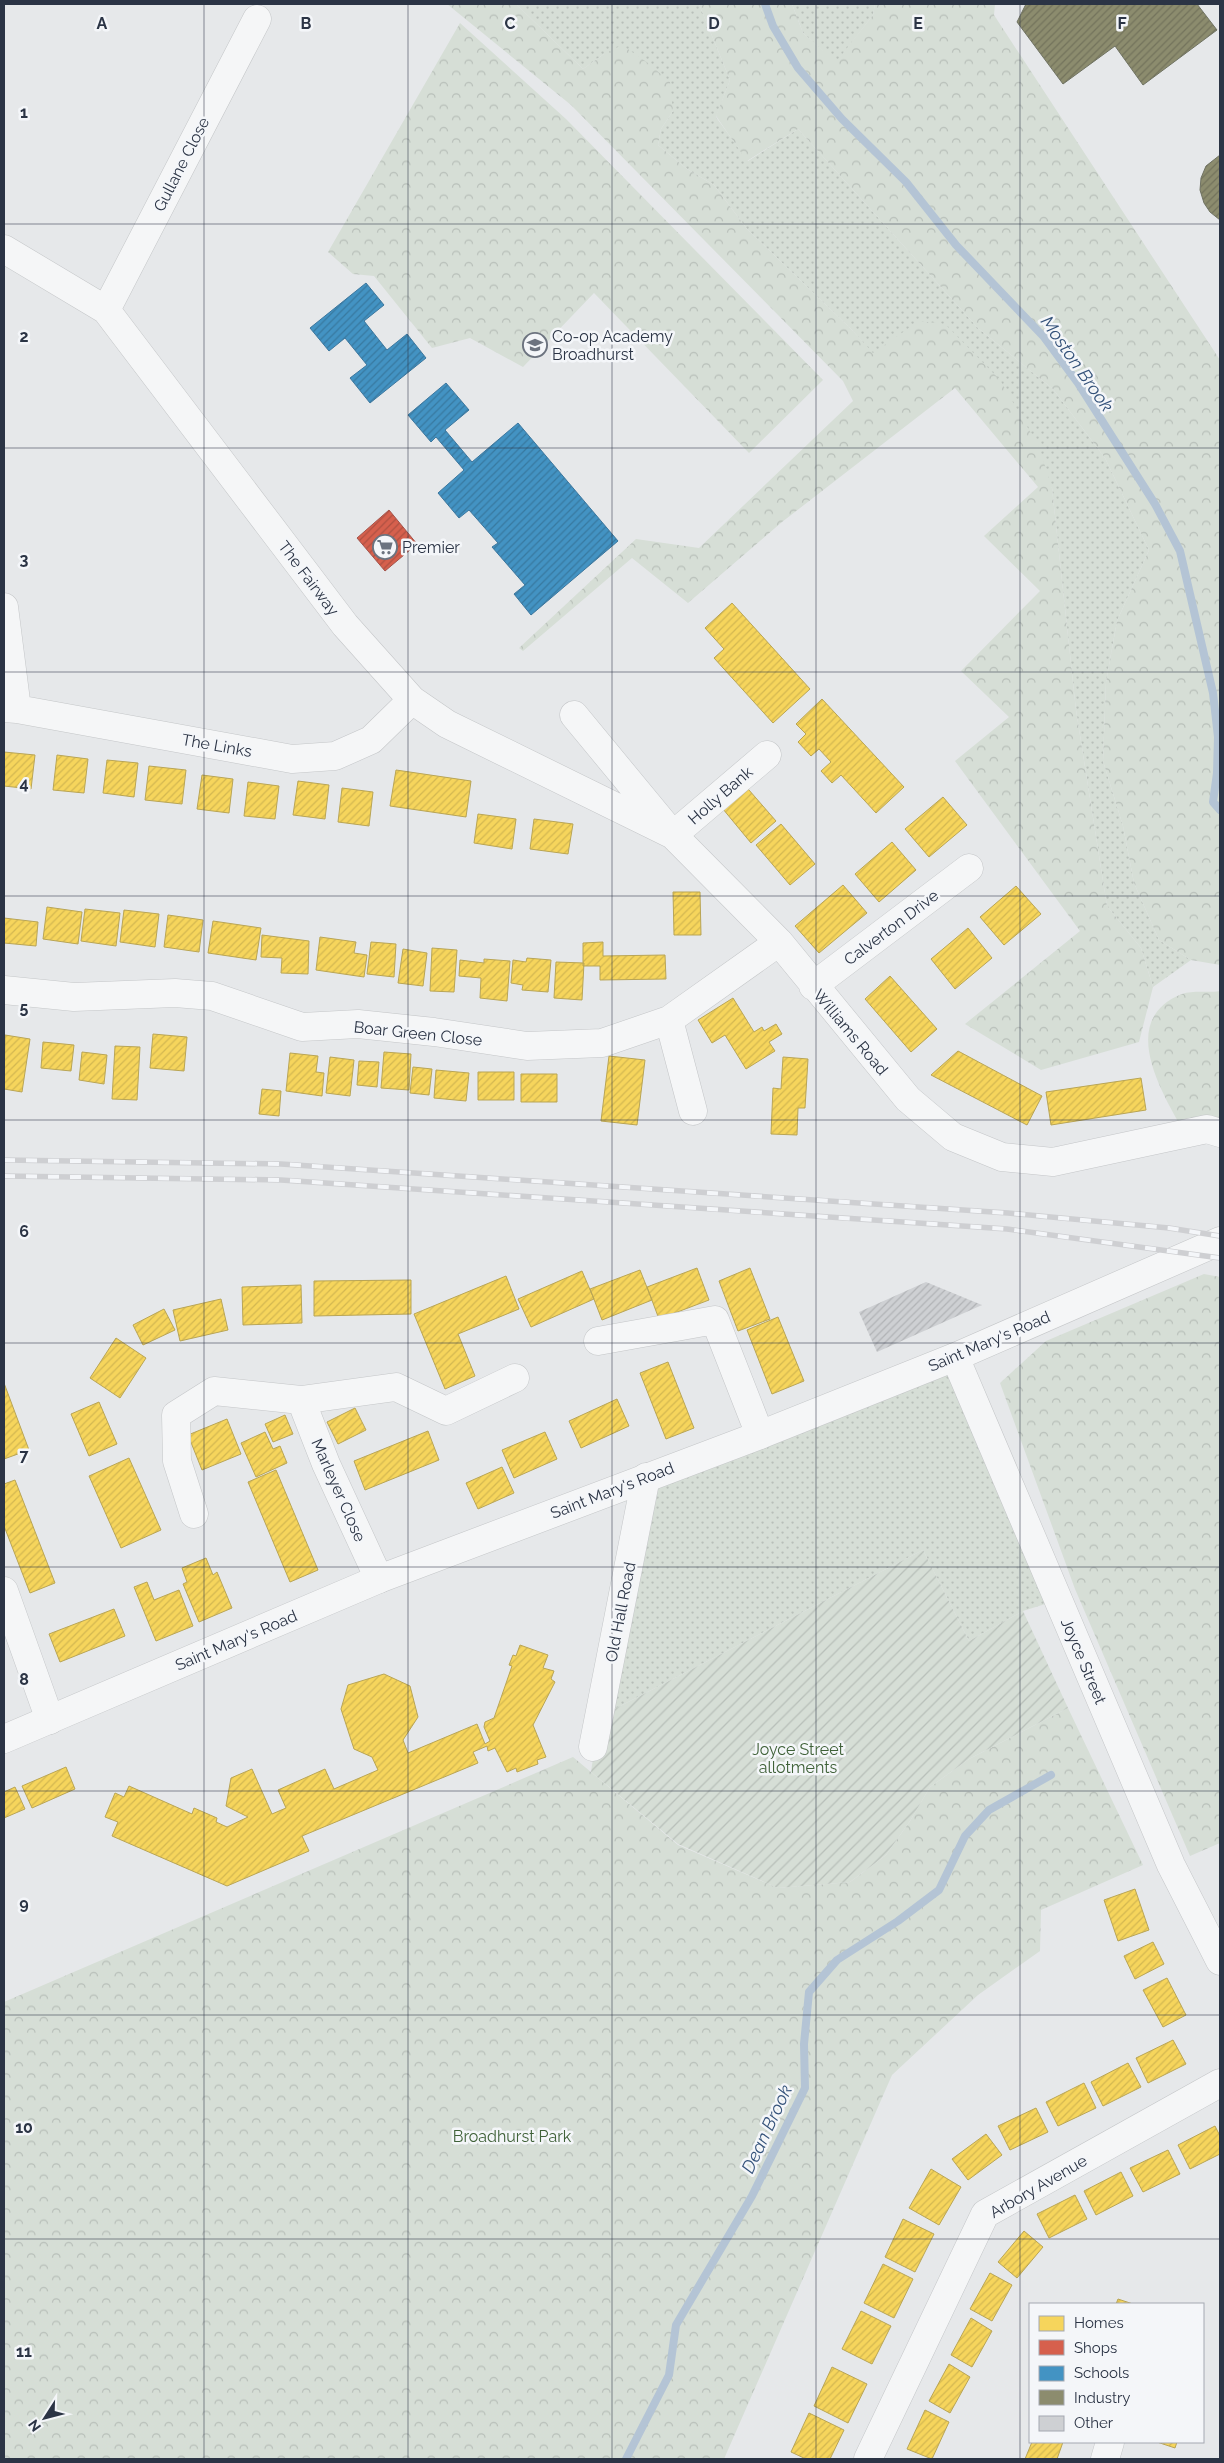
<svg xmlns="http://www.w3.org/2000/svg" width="1224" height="2463" font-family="Raleway,sans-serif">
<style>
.grass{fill:url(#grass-dots)}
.forest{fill:url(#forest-crowns)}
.garden{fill:url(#garden-furrows)}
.homes{fill:url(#homes-hatch);stroke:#b9a555}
.shops{fill:url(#shops-hatch);stroke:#a3534b}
.schools{fill:url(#schools-hatch);stroke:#3c769d}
.industry{fill:url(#industry-hatch);stroke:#6f7262}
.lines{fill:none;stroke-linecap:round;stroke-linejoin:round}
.stream{stroke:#b4c4d5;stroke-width:8}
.building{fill:url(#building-hatch)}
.minor-casing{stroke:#c4c6c8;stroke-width:29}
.tertiary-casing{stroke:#c4c6c8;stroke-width:29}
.minor{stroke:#f5f6f7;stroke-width:28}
.tertiary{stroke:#f5f6f7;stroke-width:28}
.rail-casing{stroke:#cecfd2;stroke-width:5.5}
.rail{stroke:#f4f6f9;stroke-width:4;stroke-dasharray:11;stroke-linecap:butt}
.grid{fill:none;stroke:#2b3445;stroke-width:1;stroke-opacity:0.55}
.labels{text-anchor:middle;stroke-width:5;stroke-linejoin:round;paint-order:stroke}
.street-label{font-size:16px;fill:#2b3445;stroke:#f4f6f9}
.poi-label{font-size:16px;fill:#2b3445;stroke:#f4f6f9;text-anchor:start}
.park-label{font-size:16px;fill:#3f6138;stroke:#f4f6f9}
.water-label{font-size:18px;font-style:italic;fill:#34527a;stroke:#f4f6f9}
.grid-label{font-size:16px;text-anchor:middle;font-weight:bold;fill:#2b3445;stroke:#f4f6f9;stroke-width:5;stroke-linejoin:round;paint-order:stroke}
</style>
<defs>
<pattern id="grass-dots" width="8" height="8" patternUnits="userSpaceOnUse" patternTransform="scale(1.25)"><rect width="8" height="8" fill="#d6ded6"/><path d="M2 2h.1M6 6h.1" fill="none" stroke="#b8bfb9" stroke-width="1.8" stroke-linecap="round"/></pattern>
<pattern id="forest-crowns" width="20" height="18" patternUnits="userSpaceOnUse" patternTransform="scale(1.25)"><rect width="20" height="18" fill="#d6ded6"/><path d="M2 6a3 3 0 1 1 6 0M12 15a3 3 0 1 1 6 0" fill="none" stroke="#b8bfb9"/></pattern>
<pattern id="garden-furrows" width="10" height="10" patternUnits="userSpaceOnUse" patternTransform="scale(1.25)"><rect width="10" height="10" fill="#d6ded6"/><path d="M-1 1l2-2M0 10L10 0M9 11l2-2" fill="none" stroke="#b8bfb9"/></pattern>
<pattern id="homes-hatch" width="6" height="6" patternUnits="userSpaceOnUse" patternTransform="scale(1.25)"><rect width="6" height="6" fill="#f6d55c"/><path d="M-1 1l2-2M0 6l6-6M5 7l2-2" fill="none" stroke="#d3b751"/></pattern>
<pattern id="shops-hatch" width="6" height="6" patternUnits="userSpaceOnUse" patternTransform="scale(1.25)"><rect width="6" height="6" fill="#d6604d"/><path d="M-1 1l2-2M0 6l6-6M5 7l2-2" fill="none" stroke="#ae5042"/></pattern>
<pattern id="schools-hatch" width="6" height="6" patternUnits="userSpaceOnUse" patternTransform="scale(1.25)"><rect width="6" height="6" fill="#4393c3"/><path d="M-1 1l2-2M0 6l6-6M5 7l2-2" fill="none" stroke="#3879a0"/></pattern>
<pattern id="industry-hatch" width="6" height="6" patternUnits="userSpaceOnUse" patternTransform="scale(1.25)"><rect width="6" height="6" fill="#8c8c6e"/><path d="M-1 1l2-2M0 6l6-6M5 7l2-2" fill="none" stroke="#73735c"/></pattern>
<pattern id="building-hatch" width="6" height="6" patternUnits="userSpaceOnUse" patternTransform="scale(1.25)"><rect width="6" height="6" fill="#ced0d3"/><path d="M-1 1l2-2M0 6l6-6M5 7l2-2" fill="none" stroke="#b1b3b6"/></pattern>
</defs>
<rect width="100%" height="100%" fill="#e6e8ea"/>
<path class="grass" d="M516,4H699L730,80L716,117L748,161L798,129L978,328L1053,389L1105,458L1149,550L1117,621L1106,682L1103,761L1123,826L1134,883L1159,940L1191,960L1153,987L1141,948L1107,906L1076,710L1052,488L919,322L873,354L852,330L747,229L714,185L687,169L658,145L661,129L673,111L604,54L583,69Z
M792,4H875L873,15L836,63L803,33Z
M955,1357L1058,1600L1023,1611L969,1641L923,1550L599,1717L646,1477Z"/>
<path class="forest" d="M447,4H516L583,69L604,54L622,45L648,63L670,82L673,111L661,129L658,145L687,169L714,185L747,229L852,330L873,353L919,321L945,324L1000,380L1039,447L1052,488L1076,710L1107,906L1141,948L1153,987L1139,1042L1041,1070L965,1024L1080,931L955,761L1009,717L961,671L1040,591L984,536L1038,487L955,388L782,522L688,603L632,558L523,651L519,648L636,539L699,548L853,401L843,381L571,105Z
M699,4H792L803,33L836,62L873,15L875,4H995L994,15L1220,360V965L1191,960L1159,940L1134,883L1123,826L1103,761L1106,682L1117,621L1149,550L1105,458L1053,389L978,328L798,129L747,161L716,116L730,80Z
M460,23L566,119L823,380L749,453L594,293L523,367L470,338L432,348L374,276L353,274L328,252Z
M1220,991V1133L1185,1134C1163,1094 1116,1020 1182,994C1193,990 1208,993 1220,991Z
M1204,1274L1220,1277V1843L1190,1856L1075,1589L1000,1383L1046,1341Z
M1068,1708L1143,1865L1041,1910L1040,1951L978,1995L892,2075L724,2459H4V2002L573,1757L678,1845L778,1888L850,1882L886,1855L910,1821L930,1787L969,1759Z"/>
<path class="garden" d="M923,1550L969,1641L1023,1611L1068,1708L969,1759L930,1787L910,1821L886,1855L850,1882L778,1888L678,1844L591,1772L599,1717Z"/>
<path class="homes" d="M732,603L810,689L773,723L714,658L724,649L705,628Z
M822,699L904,787L876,813L841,775L832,783L821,771L831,762L819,749L811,756L798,742L806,734L796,724Z
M4,752L35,755L31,789L4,786Z
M57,755L88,759L84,793L53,790Z
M107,760L138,763L134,797L103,793Z
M149,766L186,770L182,804L145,800Z
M396,770L471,781L466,817L390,806Z
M202,775L233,779L229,813L197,809Z
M298,781L329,785L325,819L293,815Z
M248,782L279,786L275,819L244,816Z
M742,782L776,821L751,843L718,803Z
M342,788L373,792L369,826L338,822Z
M943,797L967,825L929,857L905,829Z
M478,814L516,819L512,849L474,843Z
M534,819L573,824L568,854L530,849Z
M781,824L815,864L790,885L756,845Z
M892,842L916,870L879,902L855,874Z
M843,885L867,913L819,953L795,926Z
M1016,886L1041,914L1004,945L980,917Z
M673,892H700L701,935H674Z
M47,907L82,912L78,944L43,939Z
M85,909L120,913L116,946L81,941Z
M124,910L159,914L155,947L120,942Z
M168,915L203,920L199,952L164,947Z
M4,918L38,922L36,946L4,943Z
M213,921L261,928L256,960L208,953Z
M968,928L992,958L955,989L931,959Z
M262,935L309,941L308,974L281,973L282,958L261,957Z
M320,937L356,942L354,953L367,955L364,977L316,970Z
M371,942L396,944L394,977L367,974Z
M603,942V956L665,955L666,979L600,980V966H583V943Z
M432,948L457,950L454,992L430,991Z
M403,949L427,953L423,986L398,983Z
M527,958L551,960L548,992L522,990L523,985L511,983L513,960L526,962Z
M484,959L510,961L507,1001L480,998L481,978L459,976L460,960L484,963Z
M556,962L584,963L582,1000L554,998Z
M890,976L937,1029L911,1052L865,999Z
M733,998L754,1032L762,1027L764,1031L776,1024L782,1034L769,1042L775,1051L746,1069L725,1035L712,1043L698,1020Z
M153,1034L187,1037L184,1071L150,1068Z
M5,1035L30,1039L22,1092L4,1089Z
M43,1042L74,1045L71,1071L41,1068Z
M115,1046L140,1047L137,1100L112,1099Z
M958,1051L1042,1096L1027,1125L931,1075Z
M82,1052L107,1055L104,1084L79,1080Z
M384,1052L411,1054L409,1090L381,1088Z
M290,1053L318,1056L316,1072L324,1073L322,1096L286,1091Z
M609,1056L645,1060L637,1125L601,1121Z
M330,1057L354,1060L350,1096L326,1093Z
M783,1057L808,1059L805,1108H798L797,1135L771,1134L773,1088L781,1089Z
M359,1061L379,1062L377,1087L357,1085Z
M413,1067L432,1069L429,1095L410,1093Z
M436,1070L469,1073L466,1101L434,1098Z
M478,1072H514V1100H478Z
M521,1074H557V1102H521Z
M1141,1078L1146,1110L1051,1125L1046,1092Z
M262,1089L281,1091L279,1116L259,1114Z
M697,1268L709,1300L659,1319L647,1287Z
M750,1268L770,1319L738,1331L719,1281Z
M640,1270L652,1300L602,1320L590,1289Z
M582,1271L594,1299L531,1327L518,1299Z
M506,1276L519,1309L458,1334L475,1376L445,1389L414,1314Z
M411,1280V1314L314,1316V1281Z
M301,1285L302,1323L243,1325L242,1287Z
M221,1299L228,1330L180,1341L173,1310Z
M164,1309L175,1330L143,1345L133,1325Z
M778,1317L804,1381L772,1394L747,1330Z
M116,1338L146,1358L120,1398L90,1378Z
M668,1362L694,1428L666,1439L640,1373Z
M4,1383L29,1450L4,1459Z
M617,1399L629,1426L581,1448L569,1421Z
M99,1402L117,1444L89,1456L71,1414Z
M355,1408L366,1430L338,1444L327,1422Z
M285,1415L293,1434L273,1442L265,1424Z
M227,1419L241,1454L202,1470L188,1435Z
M428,1431L439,1460L365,1490L354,1461Z
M265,1432L273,1449L280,1446L287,1463L256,1477L241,1443Z
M545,1432L557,1459L514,1478L502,1450Z
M129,1458L161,1530L121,1548L89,1476Z
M502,1467L514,1493L478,1509L466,1483Z
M276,1470L318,1570L290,1582L248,1482Z
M15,1480L55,1583L30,1593L4,1526V1484Z
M206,1558L213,1575L217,1572L232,1608L199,1622L183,1584L187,1582L182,1568Z
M147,1582L154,1600L179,1590L193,1626L156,1641L134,1587Z
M114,1609L125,1636L60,1662L49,1634Z
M520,1645L548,1655L543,1668L554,1671L551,1679L555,1682L533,1725L546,1757L537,1760L538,1764L517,1772L516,1768L507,1772L495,1748L488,1751L487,1746L473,1752L478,1763L302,1836L309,1851L227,1886L112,1836L118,1822L105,1817L115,1793L124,1797L129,1786L192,1814L194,1808L217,1818L216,1822L227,1827L248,1817L226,1806L231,1778L252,1769L272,1814L286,1808L278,1790L325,1769L334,1789L378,1770L372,1757L354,1749L341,1709L348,1685L384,1674L410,1686L418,1717L403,1740L408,1753L477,1724L485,1744L490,1741L484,1727L485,1722L494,1718L512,1666L509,1665L513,1655L516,1656Z
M66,1767L75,1789L32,1808L22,1786Z
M15,1787L25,1809L4,1818V1792Z
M1135,1889L1149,1930L1118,1941L1104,1900Z
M1153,1942L1164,1964L1135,1979L1124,1956Z
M1167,1978L1186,2015L1163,2027L1143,1990Z
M1173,2040L1186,2064L1148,2083L1136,2058Z
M1128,2063L1141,2087L1103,2106L1091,2082Z
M1084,2083L1096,2108L1058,2126L1046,2102Z
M1036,2108L1048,2132L1010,2150L998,2126Z
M1215,2126L1220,2136V2154L1190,2169L1178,2145Z
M986,2134L1002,2155L968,2180L952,2159Z
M1168,2150L1180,2174L1143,2192L1130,2168Z
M931,2169L961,2187L939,2225L909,2208Z
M1121,2172L1133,2196L1096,2215L1084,2191Z
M1075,2195L1087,2219L1049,2238L1037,2214Z
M903,2219L934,2234L915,2272L885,2257Z
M1024,2231L1043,2247L1017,2278L998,2262Z
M883,2264L913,2279L894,2318L864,2303Z
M990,2273L1012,2285L992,2321L970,2309Z
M1118,2299L1133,2304H1116Z
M861,2311L891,2326L872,2364L842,2349Z
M971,2318L992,2331L972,2367L951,2355Z
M949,2364L970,2377L950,2413L929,2401Z
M832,2367L867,2384L848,2423L814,2406Z
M925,2410L949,2422L932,2459L907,2449Z
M809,2413L844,2430L830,2459H806L791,2452Z
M1032,2442H1063L1057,2459H1025Z
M1157,2442H1177L1175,2448Z"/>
<path class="shops" d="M389,510L417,544L385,571L357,538Z"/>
<path class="schools" d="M366,283L384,305L364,321L387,350L407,334L426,358L370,403L350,378L367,365L345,338L329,351L310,328Z
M446,383L469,410L445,430L472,462L518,423L618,541L531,615L514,594L525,585L492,547L498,543L469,510L459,518L438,493L464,470L436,437L431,442L408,415Z"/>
<path class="industry" d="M1026,4H1197L1217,30L1143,85L1115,46L1063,84L1017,22Z
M1220,155V220L1210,212L1204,203L1200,190L1201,178L1206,166Z"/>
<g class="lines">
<path class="stream" d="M765,4L773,26L798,68L842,119L906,182L956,245L1044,337L1078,383L1155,504L1180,551L1213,693L1218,737L1217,773L1213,802L1220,810
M626,2459L669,2375L676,2325L752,2196L805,2088L804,2044L809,1992L837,1960L898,1921L939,1890L965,1836L989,1810L1051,1775"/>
</g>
<path class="building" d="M926,1282L982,1305L877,1352L859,1312Z"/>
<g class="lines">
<defs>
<path id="minor" d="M4,249L106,310L345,625L412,700L447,724L673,835
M106,310L257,19
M4,607L17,709
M4,708L17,709L292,759L335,756L371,740L412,700
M574,715L673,835L779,942L908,1099L953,1137L1002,1157L1053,1162L1207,1129L1220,1133
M673,835L767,755
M813,986L969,868
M4,990L74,997L175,993L212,996L302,1027L358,1024L434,1032L527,1046L602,1043L669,1020L779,942
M669,1020L693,1111
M598,1341L715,1320L760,1435
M301,1400L326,1464L379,1579
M194,1514L177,1461L176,1415L214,1391L301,1400L396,1387L446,1411L515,1378
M4,1591L50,1720
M593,1747L646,1477
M868,2459L985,2214L1220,2083
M1105,2459L1110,2442"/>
<path id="tertiary" d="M955,1357L1171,1865L1220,1961
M4,1739L379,1579L760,1435L955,1357L1220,1241"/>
</defs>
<use href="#minor" class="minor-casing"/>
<use href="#tertiary" class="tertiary-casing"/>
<use href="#minor" class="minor"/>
<use href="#tertiary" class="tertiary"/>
<defs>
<path id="rail" d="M4,1160L281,1164L1008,1213L1169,1228L1220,1236
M4,1176L281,1180L1007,1229L1220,1258"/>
</defs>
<use href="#rail" class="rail-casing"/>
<use href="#rail" class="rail"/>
</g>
<path class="grid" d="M204,4V2459M408,4V2459M612,4V2459M816,4V2459M1020,4V2459M4,224H1220M4,448H1220M4,672H1220M4,896H1220M4,1120H1220M4,1343H1220M4,1567H1220M4,1791H1220M4,2015H1220M4,2239H1220"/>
<defs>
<symbol id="school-ring" viewBox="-11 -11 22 22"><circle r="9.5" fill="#f4f6f9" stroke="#6c737f" stroke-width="1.5"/><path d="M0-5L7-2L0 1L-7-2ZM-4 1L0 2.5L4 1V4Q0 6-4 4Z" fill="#6c737f"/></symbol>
<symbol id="supermarket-ring" viewBox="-11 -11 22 22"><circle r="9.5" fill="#f4f6f9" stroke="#6c737f" stroke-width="1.5"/><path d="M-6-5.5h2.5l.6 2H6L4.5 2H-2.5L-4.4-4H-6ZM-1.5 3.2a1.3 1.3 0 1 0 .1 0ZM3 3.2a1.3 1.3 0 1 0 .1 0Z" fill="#6c737f"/></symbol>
</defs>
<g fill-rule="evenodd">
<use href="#school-ring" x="521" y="331" width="28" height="28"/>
<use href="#supermarket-ring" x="371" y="533" width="28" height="28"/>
</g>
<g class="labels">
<g class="street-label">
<text transform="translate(181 164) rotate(-63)" y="6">Gullane Close</text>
<text transform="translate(309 578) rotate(53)" y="6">The Fairway</text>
<text transform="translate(217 745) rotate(10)" y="6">The Links</text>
<text transform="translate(720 795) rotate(-41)" y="6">Holly Bank</text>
<text transform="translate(891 927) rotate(-37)" y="6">Calverton Drive</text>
<text transform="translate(851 1032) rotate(50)" y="6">Williams Road</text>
<text transform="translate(418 1033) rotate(6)" y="6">Boar Green Close</text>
<text transform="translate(989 1341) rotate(-23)" y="6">Saint Mary's Road</text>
<text transform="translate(339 1490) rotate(66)" y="6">Marleyer Close</text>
<text transform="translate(612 1490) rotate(-21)" y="6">Saint Mary's Road</text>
<text transform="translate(620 1612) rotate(-79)" y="6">Old Hall Road</text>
<text transform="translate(236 1640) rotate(-23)" y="6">Saint Mary's Road</text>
<text transform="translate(1084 1661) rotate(67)" y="6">Joyce Street</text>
<text transform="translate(1038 2186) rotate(-30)" y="6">Arbory Avenue</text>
</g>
<g class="poi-label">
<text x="552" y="342">Co-op Academy<tspan x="552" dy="18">Broadhurst</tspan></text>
<text x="402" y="553">Premier</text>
</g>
<g class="park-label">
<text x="798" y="1755">Joyce Street<tspan x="798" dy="18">allotments</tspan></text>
<text x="512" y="2142">Broadhurst Park</text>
</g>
<g class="water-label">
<text transform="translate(1077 364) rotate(55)" y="6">Moston Brook</text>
<text transform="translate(767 2129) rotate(-65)" y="6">Dean Brook</text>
</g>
</g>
<g class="grid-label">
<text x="102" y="29">A</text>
<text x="306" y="29">B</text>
<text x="510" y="29">C</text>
<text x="714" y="29">D</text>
<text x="918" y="29">E</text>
<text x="1122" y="29">F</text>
<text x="24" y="118">1</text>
<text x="24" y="342">2</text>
<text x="24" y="565">3</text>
<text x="24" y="789">4</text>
<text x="24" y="1013">5</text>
<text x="24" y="1237">6</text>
<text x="24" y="1461">7</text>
<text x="24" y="1685">8</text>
<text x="24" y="1909">9</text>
<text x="24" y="2133">10</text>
<text x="24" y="2357">11</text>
</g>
<rect width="1224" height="2463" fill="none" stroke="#2b3445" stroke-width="10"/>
<rect x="1029" y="2303" width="175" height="140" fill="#f4f6f9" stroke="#a4a8b1"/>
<rect x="1039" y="2316" width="25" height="15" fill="#f6d55c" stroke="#a4a8b1"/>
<text x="1074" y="2328" font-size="15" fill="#2b3445">Homes</text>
<rect x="1039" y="2340" width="25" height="15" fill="#d6604d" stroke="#a4a8b1"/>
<text x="1074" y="2353" font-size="15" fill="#2b3445">Shops</text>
<rect x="1039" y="2366" width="25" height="15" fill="#4393c3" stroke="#a4a8b1"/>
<text x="1074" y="2378" font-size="15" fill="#2b3445">Schools</text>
<rect x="1039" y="2390" width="25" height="15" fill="#8c8c6e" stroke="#a4a8b1"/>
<text x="1074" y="2403" font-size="15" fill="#2b3445">Industry</text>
<rect x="1039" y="2416" width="25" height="15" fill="#ced0d3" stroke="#a4a8b1"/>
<text x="1074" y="2428" font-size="15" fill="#2b3445">Other</text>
<g transform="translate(45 2418) rotate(234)" stroke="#f4f6f9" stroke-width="4" paint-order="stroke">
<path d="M0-4L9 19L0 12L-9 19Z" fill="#2b3445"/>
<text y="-8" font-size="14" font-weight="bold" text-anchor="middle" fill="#2b3445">N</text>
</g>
</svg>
